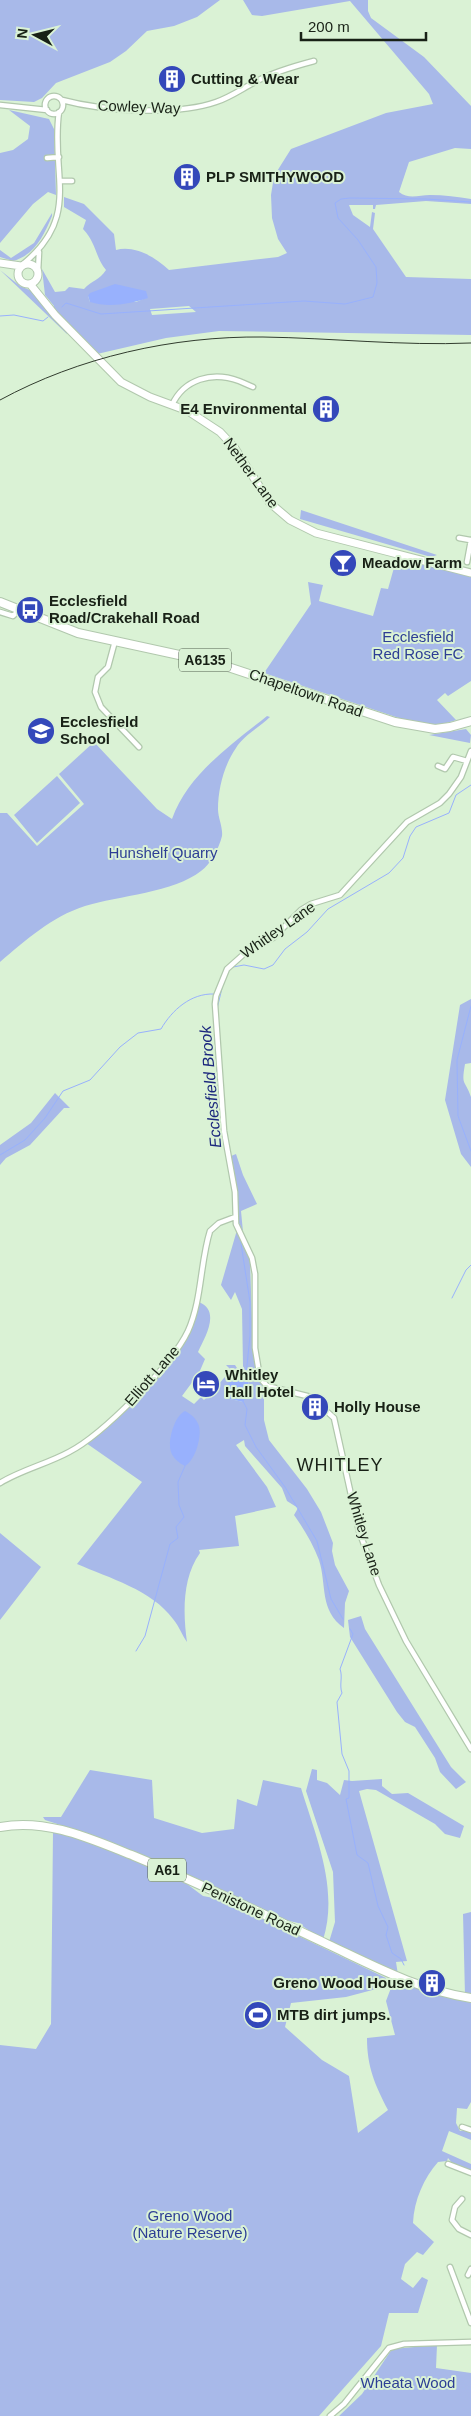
<svg xmlns="http://www.w3.org/2000/svg" width="471" height="2416" font-family="Helvetica,sans-serif">
<style>
.green{fill:#a8b9e9;fill-rule:evenodd}
.water{fill:#98b1fd}
.lines{fill:none;stroke-linecap:round;stroke-linejoin:round}
.stream{stroke:#98b1fd;stroke-width:1}
.minor-casing{stroke:#b1c8ad;stroke-width:7}
.secondary-casing{stroke:#b1c8ad;stroke-width:9}
.primary-casing{stroke:#b1c8ad;stroke-width:10}
.trunk-casing{stroke:#b1c8ad;stroke-width:10}
.minor{stroke:#fff;stroke-width:4.5}
.secondary{stroke:#fff;stroke-width:7}
.primary{stroke:#fff;stroke-width:8}
.trunk{stroke:#fff;stroke-width:8}
.rail{stroke:#313c2e;stroke-width:1}
.labels{text-anchor:middle;stroke-width:4;stroke-linejoin:round;paint-order:stroke}
.shield{fill:#daf2d5;stroke:#52604f;stroke-width:1}
.shield-label{font-size:14px;font-weight:bold;fill:#182116}
.poi-label{font-size:15px;font-weight:bold;fill:#182116;stroke:#daf2d5;text-anchor:start}
.street-label{font-size:15px;fill:#182116;stroke:#daf2d5}
.park-label{font-size:15px;fill:#2d3e95;stroke:#daf2d5}
.water-label{font-size:16px;font-style:italic;fill:#1b277d;stroke:#daf2d5}
.quarter-label{font-size:18px;letter-spacing:1px;fill:#182116;stroke:#daf2d5}
</style>
<rect width="100%" height="100%" fill="#daf2d5"/>
<path class="green" d="M0,0H220L197,17L174,26L147,31L126,51L110,62L56,83L42,98L34,102L0,100Z
M243,0H368V11L371,18L424,57L471,106V149L455,148L409,162L399,192C409,200 419,195 430,195C444,195 458,197 471,199V204L426,201L376,205L375,209H373V205H349L353,215L370,227L372,212L375,213L373,229L406,277L471,279V335L219,331L166,338L97,354L54,311V306L45,295L42,269L55,292L65,291L69,287L84,289C91,281 100,280 106,270C95,257 97,244 83,229L86,220L64,207V197L84,204L114,234L116,250C135,245 155,257 169,270L278,257L287,253L278,239L272,218L271,195L274,176L291,149L386,113L433,104L429,94L350,1L262,16L252,15ZM88,296L148,297L136,302H90ZM189,306L196,312L152,315L150,309Z
M9,110L49,119L54,129L56,195L48,192L33,204L0,243V153L13,150L28,139L30,126Z
M52,213V216C44,235 35,255 13,261L0,257V250L11,258L34,243Z
M0,270L20,286L32,291L53,318L66,330L67,334Z
M301,510L437,555L431,557L300,519Z
M397,557L471,577V681L448,696L445,693L437,700L456,720L470,716L443,724H417L264,673L311,604L308,582L323,585L319,601L373,616L381,588L388,589Z
M267,716L270,717C260,727 243,736 236,748C224,765 218,789 218,809C218,818 223,827 222,836C219,848 211,864 201,871C175,892 118,896 85,906C51,917 26,940 0,962V813H7L37,846L84,804L59,774L94,742L157,809L172,819C188,774 231,745 267,716Z
M466,729L471,735L470,743L429,735Z
M57,776L80,803L37,843L14,815Z
M471,999V1063L465,1064C461,1087 465,1079 471,1097C471,1109 471,1152 471,1167L461,1154L445,1100L460,1005Z
M55,1093L70,1108H64L30,1145L6,1158L0,1165V1145L31,1123Z
M236,1154L243,1175L257,1204L241,1211L243,1232L238,1220V1196L231,1156Z
M237,1230L247,1250L250,1262L253,1350L256,1371L264,1390V1420L269,1440L307,1489L321,1512L333,1543L332,1551L335,1565L349,1591L345,1603L344,1628C319,1610 327,1585 319,1560C313,1544 304,1529 294,1515L298,1508L287,1501L282,1488L245,1446L244,1440L236,1445L267,1487L276,1507L235,1516L239,1546L199,1550L200,1553C182,1578 183,1614 187,1642C182,1635 179,1626 173,1619C152,1590 109,1578 77,1564L142,1482L86,1443C120,1414 165,1378 186,1339C192,1328 195,1314 199,1302C221,1311 205,1337 198,1352L205,1359L199,1373L182,1396L194,1404L201,1397L204,1400L208,1396L203,1391L211,1382L217,1386L231,1370L226,1365H235L239,1371L232,1378L230,1399L243,1402L249,1384L243,1366L242,1309L235,1292L231,1300L221,1285Z
M0,1533L41,1567L0,1620Z
M361,1616L365,1629L451,1767L466,1782L456,1789L440,1772L435,1758L415,1727L405,1722L397,1712L350,1637L348,1620Z
M312,1769L317,1770V1780L327,1783L340,1795L344,1780L352,1781L382,1779V1786L392,1794L408,1793L464,1826L460,1838L445,1834L435,1824L376,1790L367,1789L359,1791L407,1961L396,1962L398,1975L329,1942L335,1922L333,1872L306,1791Z
M90,1770L152,1780L154,1818L202,1833L234,1829L237,1799L257,1806L263,1780L301,1788C316,1837 339,1889 323,1940L298,1923L277,1918L203,1881L79,1831L45,1820L43,1817H61Z
M53,1832L78,1837L183,1881L203,1896L224,1900L386,1978L380,1988L346,1997L291,2003L285,2027L322,2060L349,2076L358,2133L388,2110C375,2085 367,2067 367,2038L395,2035L386,2001L394,1980L424,1991L471,2002V2102L467,2109L457,2108L456,2123L460,2131L466,2130L471,2132V2140L449,2131L442,2151L471,2164V2171L453,2164L448,2158L447,2161L438,2162C424,2178 414,2200 413,2223L434,2242L423,2255L417,2252L405,2264L401,2279L413,2288L422,2277L428,2280L418,2313H389L381,2346L319,2416H0V2045L36,2049L51,2024Z
M471,1912V1996L465,1995L463,1914Z
M437,2345L436,2368L471,2373V2416H339L362,2394L392,2349Z"/>
<path class="water" d="M115,284L146,291L148,298C129,304 109,308 90,302L88,296L90,293Z
M239,1371L246,1374C250,1385 251,1392 243,1402L230,1399L227,1385Z
M185,1411C191,1414 197,1419 199,1426C202,1437 195,1461 185,1466C179,1463 173,1458 171,1452C167,1441 175,1415 185,1411Z"/>
<g class="lines">
<path class="stream" d="M62,307L66,303L101,314L304,301L345,304L373,297L377,283L376,267L358,240L338,218L335,203L341,199L350,198L426,199L471,202
M0,316L14,315L43,321L48,317
M227,973L233,967L244,965L264,969L273,965L285,949L307,932L328,909L389,873L403,858L410,836L416,827L449,813L456,795L471,785
M471,1006L457,1060L458,1116L471,1151
M217,1009L222,988
M214,1022L218,1083
M222,1132L226,1152
M0,1155L25,1140L45,1118L63,1091L90,1080L120,1047L138,1033L161,1029C172,1010 191,993 214,994
M238,1202L239,1226
M240,1237L250,1302V1336L246,1375
M452,1298L466,1270L471,1265
M243,1401L247,1409L245,1425L256,1447L285,1487L317,1541L331,1599L343,1619
M350,1629L353,1634L340,1669C343,1677 339,1685 342,1693L337,1702L342,1754L349,1771V1798L346,1799L357,1855L368,1863L378,1906L388,1927L386,1935L392,1953L401,1959L404,1965
M136,1651L145,1636L170,1544L178,1538L176,1527L184,1517L179,1505L178,1482L185,1466"/>
<defs>
<path id="minor" d="M45 105a9 9 0 1 1 18 0a9 9 0 1 1-18 0Z
M62,100C103,111 176,116 216,102C231,97 243,88 257,81C274,72 295,66 314,61
M0,105L47,110
M47,158L59,157
M61,181H72
M23,264C82,216 50,174 59,112
M38,272L39,252
M172,405C184,379 212,371 239,381C244,383 248,385 253,387
M459,538L470,540
M467,562L471,540
M0,612L13,616L20,609
M115,641L108,667L98,677L95,692L101,707L139,747
M471,751L461,777L449,794L440,803L407,822L340,895L311,904L301,910L273,938L245,953L227,969L216,996L215,1004L224,1131L235,1192L236,1224L252,1258L255,1274V1348L260,1378L267,1386L311,1397L334,1418L359,1531L379,1585L406,1641L471,1749
M438,766L445,769L453,757L467,761
M0,1483C21,1470 47,1464 69,1452C102,1435 172,1365 188,1331C202,1300 200,1263 210,1231L219,1223L235,1217
M462,2127L471,2130
M448,2164L471,2173
M462,2199L455,2207L452,2220L459,2229L471,2235
M450,2267L471,2323
M468,2275L471,2269
M330,2416L344,2404L389,2348L404,2344L471,2342"/>
<path id="secondary" d="M0,263L21,266
M18 274a10 10 0 1 1 20 0a10 10 0 1 1-20 0Z
M30,284L55,315L121,382L150,397L188,411L220,432L234,447L270,503L290,520L316,533L471,573"/>
<path id="primary" d="M0,602L78,633L216,663L395,722L435,729L450,727L471,721"/>
<path id="trunk" d="M0,1827C47,1818 91,1839 134,1856C199,1883 263,1914 327,1944C374,1966 418,1990 471,1998"/>
</defs>
<use href="#minor" class="minor-casing"/>
<use href="#secondary" class="secondary-casing"/>
<use href="#primary" class="primary-casing"/>
<use href="#trunk" class="trunk-casing"/>
<use href="#minor" class="minor"/>
<use href="#secondary" class="secondary"/>
<use href="#primary" class="primary"/>
<use href="#trunk" class="trunk"/>
<path class="rail" d="M0,400C79,357 173,336 263,337C332,338 402,346 471,343"/>
</g>
<defs>
<symbol id="building-disc" viewBox="-11 -11 22 22"><circle r="9.5" fill="#3448ba" stroke="#daf2d5"/><path d="M-4-6H4V6H1V3H-1V6H-4ZM-2.5-4.3h1.7v1.8h-1.7ZM.8-4.3h1.7v1.8H.8ZM-2.5-1h1.7V.8h-1.7ZM.8-1h1.7V.8H.8Z" fill="#fff"/></symbol>
<symbol id="bar-disc" viewBox="-11 -11 22 22"><circle r="9.5" fill="#3448ba" stroke="#daf2d5"/><path d="M-6-5H6L.8 .8V4.5H3.5V6h-7V4.5H-.8V.8Z" fill="#fff"/></symbol>
<symbol id="bus-disc" viewBox="-11 -11 22 22"><circle r="9.5" fill="#3448ba" stroke="#daf2d5"/><path d="M-5-6H5V4H4V6H2V4H-2V6H-4V4H-5ZM-3.5-4V0h7V-4ZM-3.5 1.2v1.5H-2V1.2ZM2 1.2v1.5H3.5V1.2Z" fill="#fff"/></symbol>
<symbol id="school-disc" viewBox="-11 -11 22 22"><circle r="9.5" fill="#3448ba" stroke="#daf2d5"/><path d="M0-5L7-2L0 1L-7-2ZM-4 1L0 2.5L4 1V4Q0 6-4 4Z" fill="#fff"/></symbol>
<symbol id="hotel-disc" viewBox="-11 -11 22 22"><circle r="9.5" fill="#3448ba" stroke="#daf2d5"/><path d="M-6-4.5h1.5V1H6V5H4.5V3h-9V5H-6ZM-4 0a1.8 1.8 0 1 1 3.6 0ZM.5 0V-2.5h3Q6-2.5 6 0Z" fill="#fff"/></symbol>
<symbol id="stadium-disc" viewBox="-11 -11 22 22"><circle r="9.5" fill="#3448ba" stroke="#daf2d5"/><path d="M0-5a6.5 5 0 1 0 0 10a6.5 5 0 1 0 0-10ZM-3.5-1.8h7v3.6h-7Z" fill="#fff"/></symbol>
</defs>
<g fill-rule="evenodd">
<use href="#building-disc" x="156" y="63" width="32" height="32"/>
<use href="#building-disc" x="171" y="161" width="32" height="32"/>
<use href="#building-disc" x="310" y="393" width="32" height="32"/>
<use href="#bar-disc" x="327" y="547" width="32" height="32"/>
<use href="#bus-disc" x="14" y="594" width="32" height="32"/>
<use href="#school-disc" x="25" y="715" width="32" height="32"/>
<use href="#hotel-disc" x="190" y="1368" width="32" height="32"/>
<use href="#building-disc" x="299" y="1391" width="32" height="32"/>
<use href="#building-disc" x="416" y="1967" width="32" height="32"/>
<use href="#stadium-disc" x="242" y="1999" width="32" height="32"/>
</g>
<g class="labels">
<g class="shield">
<rect x="179" y="648.5" width="52" height="23" rx="4"/>
<rect x="148" y="1858.5" width="38" height="23" rx="4"/>
</g>
<g class="shield-label">
<text x="205" y="665">A6135</text>
<text x="167" y="1875">A61</text>
</g>
<g class="poi-label">
<text x="191" y="84">Cutting &amp; Wear</text>
<text x="206" y="182">PLP SMITHYWOOD</text>
<text x="307" y="414" text-anchor="end">E4 Environmental</text>
<text x="362" y="568">Meadow Farm</text>
<text x="49" y="606">Ecclesfield<tspan x="49" dy="17">Road/Crakehall Road</tspan></text>
<text x="60" y="727">Ecclesfield<tspan x="60" dy="17">School</tspan></text>
<text x="225" y="1380">Whitley<tspan x="225" dy="17">Hall Hotel</tspan></text>
<text x="334" y="1412">Holly House</text>
<text x="413" y="1988" text-anchor="end">Greno Wood House</text>
<text x="277" y="2020">MTB dirt jumps.</text>
</g>
<g class="street-label">
<text transform="translate(139 107) rotate(2)" y="5">Cowley Way</text>
<text transform="translate(251 473) rotate(54)" y="5">Nether Lane</text>
<text transform="translate(306 693) rotate(19)" y="5">Chapeltown Road</text>
<text transform="translate(278 930) rotate(-35)" y="5">Whitley Lane</text>
<text transform="translate(152 1376) rotate(-49)" y="5">Elliott Lane</text>
<text transform="translate(364 1534) rotate(73)" y="5">Whitley Lane</text>
<text transform="translate(251 1909) rotate(25)" y="5">Penistone Road</text>
</g>
<g class="park-label">
<text x="418" y="642">Ecclesfield<tspan x="418" dy="17">Red Rose FC</tspan></text>
<text x="163" y="858">Hunshelf Quarry</text>
<text x="190" y="2221">Greno Wood<tspan x="190" dy="17">(Nature Reserve)</tspan></text>
<text x="408" y="2388">Wheata Wood</text>
</g>
<g class="water-label">
<text transform="translate(210 1087) rotate(-95)" y="6">Ecclesfield Brook</text>
</g>
<g class="quarter-label">
<text x="340" y="1471">WHITLEY</text>
</g>
</g>
<g transform="translate(35 35) rotate(277)" stroke="#daf2d5" stroke-width="4" paint-order="stroke">
<path d="M0-4L9 19L0 12L-9 19Z" fill="#182116"/>
<text y="-8" font-size="14" font-weight="bold" text-anchor="middle" fill="#182116">N</text>
</g>
<path d="M301 32v8h125v-8" fill="none" stroke="#182116" stroke-width="2.5"/>
<text x="308" y="32" font-size="15" fill="#182116" stroke="#daf2d5" stroke-width="4" paint-order="stroke">200 m</text>
</svg>
